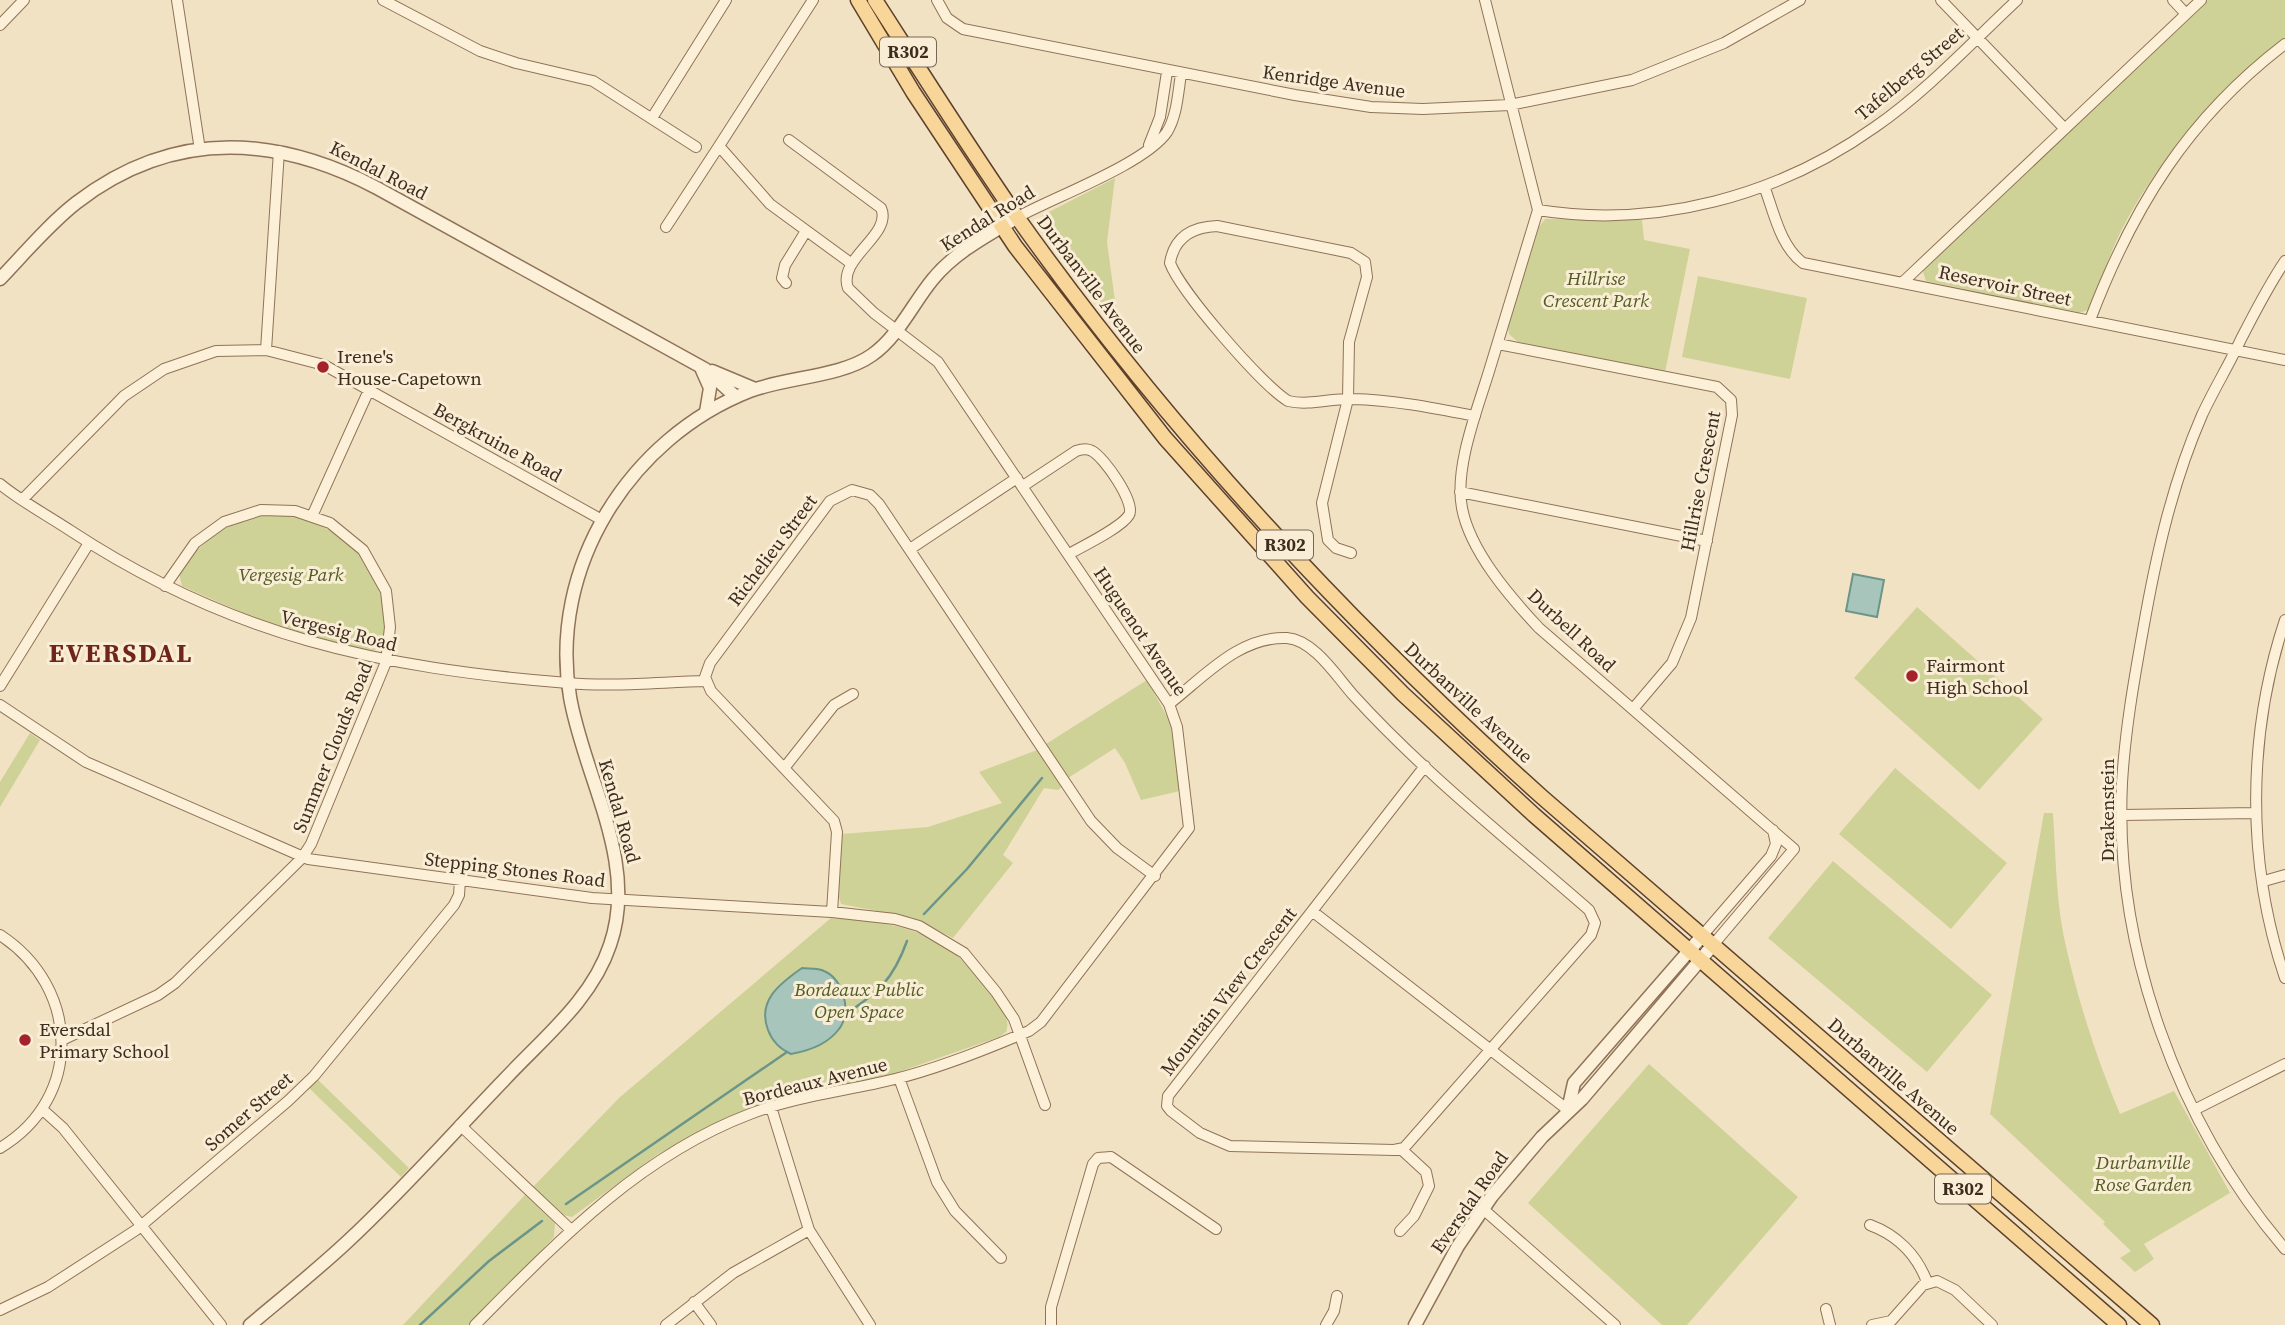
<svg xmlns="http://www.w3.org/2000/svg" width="2285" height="1325" font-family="'Source Serif 4',serif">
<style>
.green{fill:#ced297}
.water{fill:#a7c5bb;stroke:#6c9589;stroke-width:2}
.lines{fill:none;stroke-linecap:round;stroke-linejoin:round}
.stream{stroke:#6c9589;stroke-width:2.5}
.minor-casing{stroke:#8f7358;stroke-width:12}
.tertiary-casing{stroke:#8f7358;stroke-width:15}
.primary-casing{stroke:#5d412d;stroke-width:17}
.minor{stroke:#fcf0d9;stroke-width:10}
.tertiary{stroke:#fcf0d9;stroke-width:12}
.primary{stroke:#f8d699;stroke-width:14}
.poi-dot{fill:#a4222a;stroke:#f9edd5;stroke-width:2.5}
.labels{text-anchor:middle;stroke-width:6;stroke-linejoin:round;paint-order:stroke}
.shield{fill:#f9edd5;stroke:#766655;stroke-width:2}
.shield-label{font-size:18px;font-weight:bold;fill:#3e2c1e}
.street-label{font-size:19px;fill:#3e2c1e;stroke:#f9edd5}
.park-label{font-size:19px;font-style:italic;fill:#515c22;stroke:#f9edd5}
.poi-label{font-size:19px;fill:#3e2c1e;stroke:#f9edd5;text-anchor:start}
.district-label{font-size:26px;font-weight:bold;letter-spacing:2px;fill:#6f2619;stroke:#f9edd5}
</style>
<rect width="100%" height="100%" fill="#f2e2c4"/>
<path class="green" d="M2208,0H2285V39C2216,93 2159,156 2119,235C2107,260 2100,286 2088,310L2079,313L1926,281L1923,272L1926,266Z
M1115,178L1107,242L1116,308L1106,315L1038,224L1043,215Z
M1545,219L1642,220L1644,240L1690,249L1665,372L1518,342L1509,334L1508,327L1539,227Z
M1698,276L1807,298L1790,379L1682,357Z
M287,515C337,524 379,560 384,613C385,625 387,639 378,649L367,652L275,627L182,586L179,573C206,534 239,513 287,515Z
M1917,607L2043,719L1979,790L1854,678Z
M1147,680L1170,722L1180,791L1141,800L1125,763L1115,748L1068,778L1046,744Z
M30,733L40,740L0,807V782Z
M1037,750L1062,787L1058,790L1044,788L1003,855L1013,863L953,938L913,918L841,904L838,894L842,834L928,827L1002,803L979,772Z
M1895,768L2007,863L1951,929L1839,834Z
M2044,813H2053C2056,859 2056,907 2067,951C2080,1007 2098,1062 2120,1114L2174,1091L2230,1193L2144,1244L2154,1259L2135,1272L2120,1258L2131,1251L2103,1224L2105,1222L1990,1114Z
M1833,861L1992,995L1927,1072L1768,938Z
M831,918C904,922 951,933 994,998C1001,1009 1011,1018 1006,1032L999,1037L890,1075L752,1108L658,1154L572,1217L563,1215L533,1187L619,1098Z
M1649,1064L1798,1197L1687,1325H1662L1528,1203Z
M317,1079L409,1168L401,1177L309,1088Z
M525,1195L555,1223L554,1237L468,1325H403Z"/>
<path class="water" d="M1853,574L1884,580L1877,617L1846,611Z
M802,968C808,969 818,968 824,971C844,979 852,1013 839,1029C828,1044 808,1051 791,1054C780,1049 772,1041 768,1030C757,1001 779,984 802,968Z"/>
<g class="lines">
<path class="stream" d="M924,914L967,869L1042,778
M844,1015C878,993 893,980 907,941
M566,1204L787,1052
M420,1325L489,1261L542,1221"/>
<defs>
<path id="minor" d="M177,0L200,150
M383,0L480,51L516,63L593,81L696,147
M937,0L947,18L963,29L1295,95L1371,107L1423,109L1510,105L1632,80L1724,43L1800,0
M1485,0L1538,210
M1941,0L2065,129
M2173,0L2186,14
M0,25L24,0
M652,118L726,0
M1149,145L1160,117L1167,72
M719,146L813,0
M1764,186C1774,212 1780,246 1803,263L2285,360
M1538,210C1522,263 1506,316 1490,368C1478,408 1454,467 1462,508C1470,551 1510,597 1539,628L1794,849L1713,945
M1538,210C1656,229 1778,196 1875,127C1927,91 1971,43 2017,0
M1018,217C1054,197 1145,164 1167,132C1177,116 1178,93 1181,74
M666,227L719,146L770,204L852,264
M2285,261C2268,286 2255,312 2241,339C2229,365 2214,389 2202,415C2172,484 2156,556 2143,630C2134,680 2125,731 2122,783C2114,948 2178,1124 2285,1249
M1903,282L2201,0
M786,283L782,278L785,265L806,231
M2090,320C2133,207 2187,119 2285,44
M1498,344L1717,387L1731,400L1732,415L1691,618L1672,663L1633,709
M266,350L279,151
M0,484C22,502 47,515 71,531C231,636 379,668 568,683C613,687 661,682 706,681
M1023,486L1076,451C1082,449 1087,448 1092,451C1104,457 1136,503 1129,515C1121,528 1083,546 1069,554
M1460,492L1707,541
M22,500L124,396L164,369L216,351L266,350L324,365L602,520
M313,514L369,390
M910,549L1017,478
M1351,553L1336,548L1328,540L1322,503L1348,399L1349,342L1367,277L1365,262L1351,253L1217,226C1191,227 1174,238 1170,263C1181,292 1262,385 1288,401C1310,406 1331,398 1352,399C1394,400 1434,408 1475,416
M2285,620C2247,735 2246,863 2285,978
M0,686L89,543
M1169,704C1204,677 1239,636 1287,638C1314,640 1337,677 1354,696C1425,774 1510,841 1589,910L1595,923L1591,935L1404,1148L1394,1150L1230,1146L1200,1133L1171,1111L1167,1106L1168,1096L1425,766
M0,705L86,762L308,859L592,898L832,912L895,919L919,926L964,953L996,992L1014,1019L1045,1105
M785,767L834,705L853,694
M2122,815L2255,813
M2264,881L2285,875
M1312,911L1568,1110
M832,912L837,832L834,821L711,691L705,677L710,663L830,501L852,490L870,495L879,504L1091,821L1117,848L1155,876
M0,935C80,987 84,1098 0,1148
M1702,936L1771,856L1776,844L1773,830
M62,1040L158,995L175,983L302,858L311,844L386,662L390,627L386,591L363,550L330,523L295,511L261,510L224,522L195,543L165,586
M899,1078L937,1182L955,1211L1001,1258
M771,1107L809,1230L870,1325
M43,1110L63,1128L221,1325
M2194,1110L2285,1064
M460,1125L570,1229
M1483,1209L1615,1325
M1870,1225C1897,1235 1917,1255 1927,1282
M1400,1231L1414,1216L1429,1186L1426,1172L1401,1149
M694,1302L711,1325
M1826,1309L1830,1325
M0,1310L48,1287L136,1230L288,1101L314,1076L454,905L459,895L460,880
M475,1325C557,1242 639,1156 750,1114C796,1096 847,1091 895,1079C940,1068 987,1049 1029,1031L1041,1022L1189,828L1177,727L1169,704L938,362L874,313L848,288C837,258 893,235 881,208L789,140
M666,1325L733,1273L809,1230
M1051,1325V1307L1093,1164L1098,1158L1111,1157L1216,1229
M1326,1325L1334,1311L1337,1296
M1872,1325L1891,1321L1923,1285L1937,1281L1955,1290L1992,1325"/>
<path id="tertiary" d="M0,279C24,254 48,225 76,203C172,129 274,134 377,188L705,369L736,397
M702,370L710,388L706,412
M712,371L755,389
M1568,1110L1574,1083L1702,936
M250,1325C282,1298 316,1271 347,1242C402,1191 452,1134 504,1080C542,1039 592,1000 610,945C639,862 584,778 570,697C548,567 630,438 750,391C787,377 841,377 872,355C898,337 913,303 933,279C955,252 988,235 1018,217
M1415,1325L1458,1246L1492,1196L1542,1137L1582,1099L1713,945"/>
<path id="primary" d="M858,0L913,92L1015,246L1165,438L1307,597L1403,694L1534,815L2119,1325
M875,0C922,73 968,146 1017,217C1168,430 1348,623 1542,797L2152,1325"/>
</defs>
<use href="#minor" class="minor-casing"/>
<use href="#tertiary" class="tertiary-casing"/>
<use href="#primary" class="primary-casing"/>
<use href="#minor" class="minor"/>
<use href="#tertiary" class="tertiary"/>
<use href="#primary" class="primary"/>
</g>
<g class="poi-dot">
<circle cx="323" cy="367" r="7"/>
<circle cx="1912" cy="676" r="7"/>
<circle cx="25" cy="1040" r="7"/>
</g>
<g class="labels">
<g class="shield">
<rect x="880" y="37.5" width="56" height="29" rx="5"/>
<rect x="1257" y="530.5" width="56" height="29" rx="5"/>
<rect x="1935" y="1174.5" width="56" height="29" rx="5"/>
</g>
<g class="shield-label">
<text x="908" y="58">R302</text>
<text x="1285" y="551">R302</text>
<text x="1963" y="1195">R302</text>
</g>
<g class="street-label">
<text transform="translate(1909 73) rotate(-40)" y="7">Tafelberg Street</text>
<text transform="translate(1334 81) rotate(8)" y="7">Kenridge Avenue</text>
<text transform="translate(379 170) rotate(27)" y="7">Kendal Road</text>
<text transform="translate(987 218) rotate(-32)" y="7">Kendal Road</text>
<text transform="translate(1092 284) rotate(53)" y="7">Durbanville Avenue</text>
<text transform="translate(2005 285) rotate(12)" y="7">Reservoir Street</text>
<text transform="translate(498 442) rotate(29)" y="7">Bergkruine Road</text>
<text transform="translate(1700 481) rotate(-79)" y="7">Hillrise Crescent</text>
<text transform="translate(772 550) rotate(-53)" y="7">Richelieu Street</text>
<text transform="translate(339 630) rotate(14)" y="7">Vergesig Road</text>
<text transform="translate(1572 630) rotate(43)" y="7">Durbell Road</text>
<text transform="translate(1141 631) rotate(56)" y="7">Huguenot Avenue</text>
<text transform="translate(1469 702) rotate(43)" y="7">Durbanville Avenue</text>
<text transform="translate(332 747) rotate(-68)" y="7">Summer Clouds Road</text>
<text transform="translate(2107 810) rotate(-90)" y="7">Drakenstein</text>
<text transform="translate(620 811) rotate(74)" y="7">Kendal Road</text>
<text transform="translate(515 869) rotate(7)" y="7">Stepping Stones Road</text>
<text transform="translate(1228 991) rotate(-52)" y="7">Mountain View Crescent</text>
<text transform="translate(1894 1076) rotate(41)" y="7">Durbanville Avenue</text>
<text transform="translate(815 1081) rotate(-14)" y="7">Bordeaux Avenue</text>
<text transform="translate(248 1111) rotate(-41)" y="7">Somer Street</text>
<text transform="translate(1469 1202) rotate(-55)" y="7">Eversdal Road</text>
</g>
<g class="park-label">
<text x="1596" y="285">Hillrise<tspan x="1596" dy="22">Crescent Park</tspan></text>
<text x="291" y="581">Vergesig Park</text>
<text x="859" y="996">Bordeaux Public<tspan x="859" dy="22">Open Space</tspan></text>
<text x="2143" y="1169">Durbanville<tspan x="2143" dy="22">Rose Garden</tspan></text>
</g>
<g class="poi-label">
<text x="337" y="363">Irene's<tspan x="337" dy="22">House-Capetown</tspan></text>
<text x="1926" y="672">Fairmont<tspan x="1926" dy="22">High School</tspan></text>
<text x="39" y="1036">Eversdal<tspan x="39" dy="22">Primary School</tspan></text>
</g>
<g class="district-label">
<text x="121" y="662">EVERSDAL</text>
</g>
</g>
</svg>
